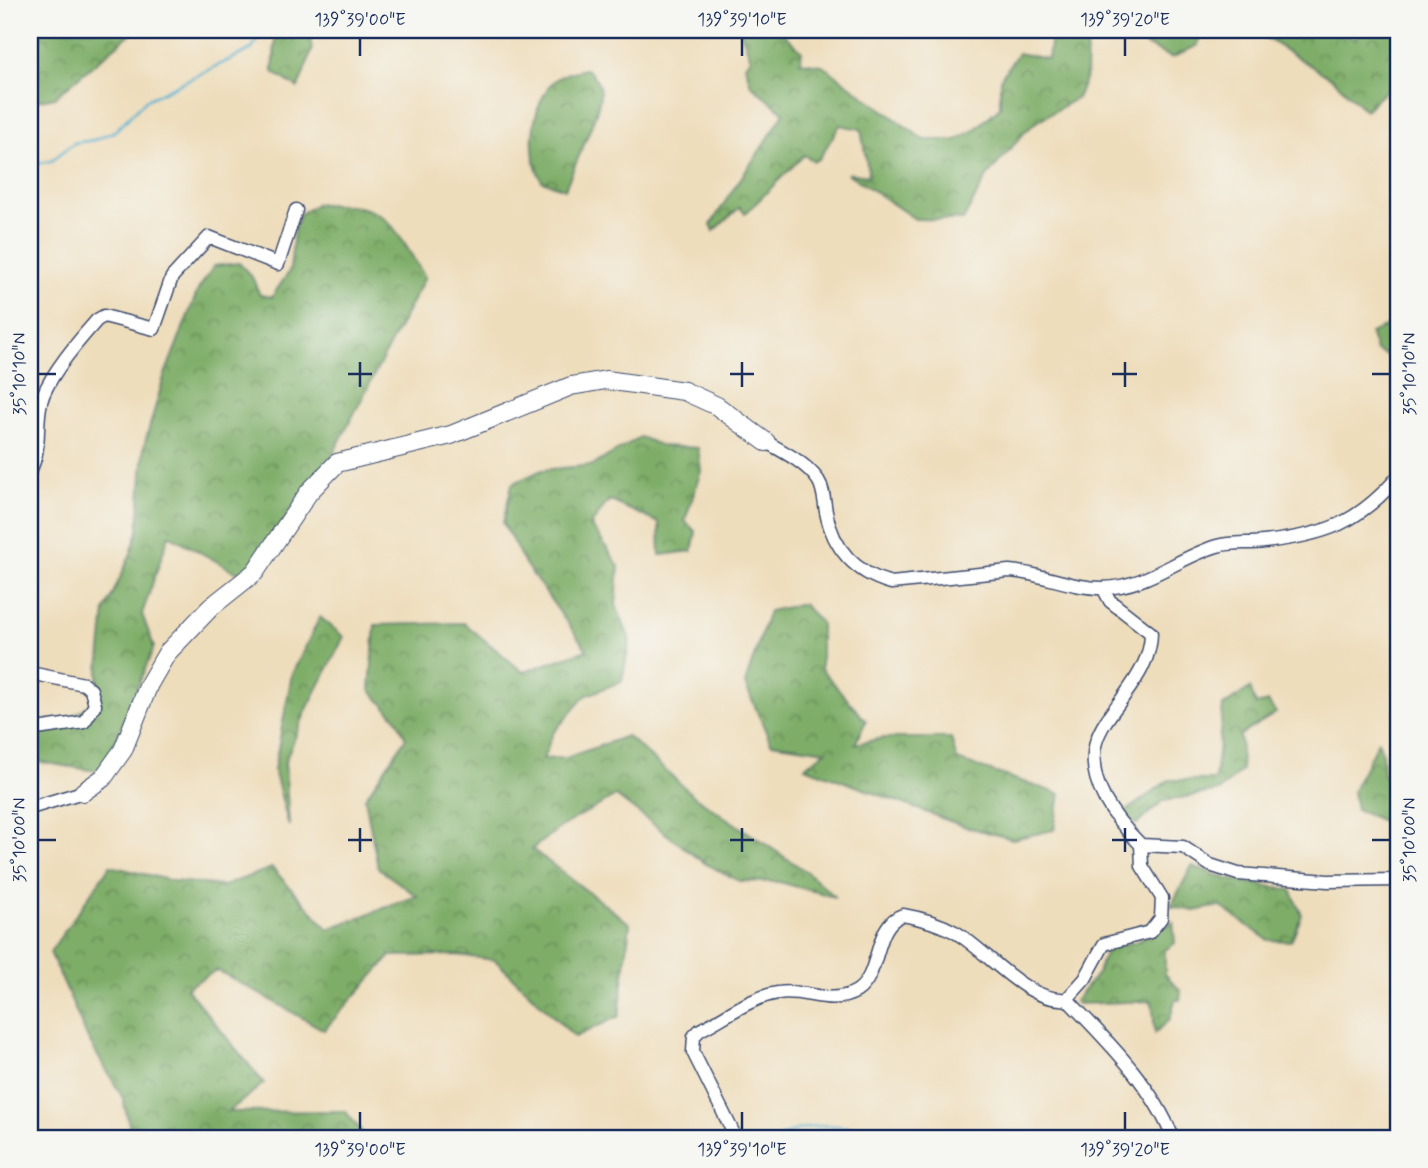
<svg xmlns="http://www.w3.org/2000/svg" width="1428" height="1168" font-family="Mynerve,sans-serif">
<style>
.forest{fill:url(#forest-crowns);stroke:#4c6e62;stroke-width:2}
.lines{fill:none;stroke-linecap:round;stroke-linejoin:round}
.stream{stroke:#50aece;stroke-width:2.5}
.street-casing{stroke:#3b496c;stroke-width:15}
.secondary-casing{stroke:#3b496c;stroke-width:20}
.street{stroke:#fff;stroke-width:12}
.secondary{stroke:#fff;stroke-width:18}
.ticks{fill:none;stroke:#1b2f5e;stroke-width:2.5}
.neatline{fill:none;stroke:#1b2f5e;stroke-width:2.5}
.ticks-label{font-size:18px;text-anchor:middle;fill:#1b2f5e}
</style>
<defs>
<pattern id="forest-crowns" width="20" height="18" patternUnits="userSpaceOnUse" patternTransform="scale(1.75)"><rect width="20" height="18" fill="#7ead67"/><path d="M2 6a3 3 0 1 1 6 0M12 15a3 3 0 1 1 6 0" fill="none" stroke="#668d58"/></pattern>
</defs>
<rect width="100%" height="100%" fill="#f6f6f2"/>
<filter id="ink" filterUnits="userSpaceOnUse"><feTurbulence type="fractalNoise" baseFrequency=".0143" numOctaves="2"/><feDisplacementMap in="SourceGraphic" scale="14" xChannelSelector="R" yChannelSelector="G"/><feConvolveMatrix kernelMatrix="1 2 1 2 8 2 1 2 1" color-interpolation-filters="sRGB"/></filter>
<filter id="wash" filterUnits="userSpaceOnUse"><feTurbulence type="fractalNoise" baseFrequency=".00686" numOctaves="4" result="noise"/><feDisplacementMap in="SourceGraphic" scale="28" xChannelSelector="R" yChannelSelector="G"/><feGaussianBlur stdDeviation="1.57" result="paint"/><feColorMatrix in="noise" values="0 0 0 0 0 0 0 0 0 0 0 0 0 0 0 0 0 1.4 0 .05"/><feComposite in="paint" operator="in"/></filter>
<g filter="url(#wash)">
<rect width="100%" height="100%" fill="#edb"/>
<path class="forest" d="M30,30H135L55,97L30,102Z
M276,30H309L312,51L298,88L273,72Z
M740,30H779L802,51L800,62L822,65L924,140H956L974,130L1000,107V79L1018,53L1048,59L1051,35L1040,30H1087L1086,78L1077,98L1036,122L1024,133L987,176L963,220L915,219L847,173L869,176L861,129L840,125L819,159L814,161L804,155L745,214L740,207L714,231L711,225C733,186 761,152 784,113L751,85L745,65L751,59Z
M1130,30H1202L1198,45L1172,58L1131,38Z
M1253,30H1333L1356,39L1358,30H1398V79L1365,110L1334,80Z
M586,69C594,75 599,81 600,91C602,109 572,170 565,189L542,181C527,154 531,114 548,88C556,75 573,71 586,69Z
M317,204C390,204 389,220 425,277L331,458L243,576L169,535L142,614L154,647L103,772L33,761L30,763V726L71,718L96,700L105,611L130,556L138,531L144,446L164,377L198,290L214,266L239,263L252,277L260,295L272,297L290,270L294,230L300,214Z
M1398,322V360L1376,351L1370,333Z
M640,437L662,446L698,448L701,471L685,521L696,532L692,551L660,555L659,523L609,500L591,525L619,566L616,605L630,640L622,681L585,696L553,733L543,759L566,758L627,736L695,797L807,872L835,897L779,882L739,881L706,864L616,796L562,826L532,849L630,924L619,1016L575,1037L495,960L457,955L391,956L324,1030L217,970L186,988L264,1083L228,1112L345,1111L367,1138H132L123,1098L88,1039L50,952L110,866L173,881L223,886L272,868L328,929L417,896L378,868L365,798L406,738L396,718L370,690L375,625L464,623L523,672L587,650L525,564L503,523L512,484L542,470L593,465Z
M803,604L821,623V669L866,721L855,744L884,738H951L957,760L1060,794L1054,830L1013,839L963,826L805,767L826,751L771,743L745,684L769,611Z
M320,617L344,637L306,711L285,761L289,826L274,770L292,674Z
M1250,688L1256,705L1268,702L1276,713L1240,735L1242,770L1219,791L1163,801L1137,824L1119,816L1169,780H1215L1223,706Z
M1378,741L1382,751L1383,774L1398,787V827L1356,810L1353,791Z
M1192,866L1227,879L1291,890L1302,915L1291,941L1268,940L1220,906L1194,911L1171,906Z
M1173,922L1175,943L1165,950V974L1181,991L1180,1000H1175L1170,1019L1155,1033L1152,1001L1077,1004L1075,1001L1098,972L1107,948L1136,942Z"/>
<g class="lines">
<path class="stream" d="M30,165L51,161L74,143L94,140L115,131L146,100L252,49L262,30
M778,1138C820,1114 871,1131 915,1138"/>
</g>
</g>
<g filter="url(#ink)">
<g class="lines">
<defs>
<path id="street" d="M766,442C784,452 806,463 818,480C824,489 824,501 826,512C833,548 855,573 891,583L1009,571C1041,573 1070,588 1103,588C1147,587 1177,558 1217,546C1231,542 1249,544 1264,542C1325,535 1357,524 1398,477
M30,471C42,448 35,426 41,402C47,378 80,339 97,320L104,316L154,329L172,277L209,237L278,264L296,210
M1103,588L1110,601L1151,633C1151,657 1138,677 1124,696C1114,710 1101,725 1096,742C1085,782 1115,819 1141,845L1183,847L1210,865L1238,874L1328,881L1398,880
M30,673L84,684L91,690L95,705L84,722L30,730
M30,808L83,792
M1067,999C1106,1040 1152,1084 1173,1138
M736,1138L693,1052L694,1036L700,1030C724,1018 751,997 778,993C805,988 830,1007 857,991C882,974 873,924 903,915C920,918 940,924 955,932C988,951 1026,1003 1067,999L1085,979L1104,944L1150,932L1161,918L1162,898L1142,866L1141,845"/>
<path id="secondary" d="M83,792L103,778L123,750L149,684L167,653L211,607L255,572L309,492L337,463L451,435L571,386L606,380L684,391L717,406L766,442"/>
</defs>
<use href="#street" class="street-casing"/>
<use href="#secondary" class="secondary-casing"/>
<use href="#street" class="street"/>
<use href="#secondary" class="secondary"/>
</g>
</g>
<path class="ticks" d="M360,38V56M742,38V56M1125,38V56M360,362V387M742,362V387M1125,362V387M38,374H56M348,374H372M730,374H754M1112,374H1137M1372,374H1390M360,828V852M742,828V852M1125,828V852M38,840H56M348,840H372M730,840H754M1112,840H1137M1372,840H1390M360,1112V1130M742,1112V1130M1125,1112V1130"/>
<rect width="1428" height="1168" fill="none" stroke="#f6f6f2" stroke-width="77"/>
<rect x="38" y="38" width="1352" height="1092" class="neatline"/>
<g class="ticks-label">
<text x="360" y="25">139°39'00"E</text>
<text x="742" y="25">139°39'10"E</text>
<text x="1125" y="25">139°39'20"E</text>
<text transform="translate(19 374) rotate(-90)" y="6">35°10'10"N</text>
<text transform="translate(1409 374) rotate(-90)" y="6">35°10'10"N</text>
<text transform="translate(19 840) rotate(-90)" y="6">35°10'00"N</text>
<text transform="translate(1409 840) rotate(-90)" y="6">35°10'00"N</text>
<text x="360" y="1155">139°39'00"E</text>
<text x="742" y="1155">139°39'10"E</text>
<text x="1125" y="1155">139°39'20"E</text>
</g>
</svg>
